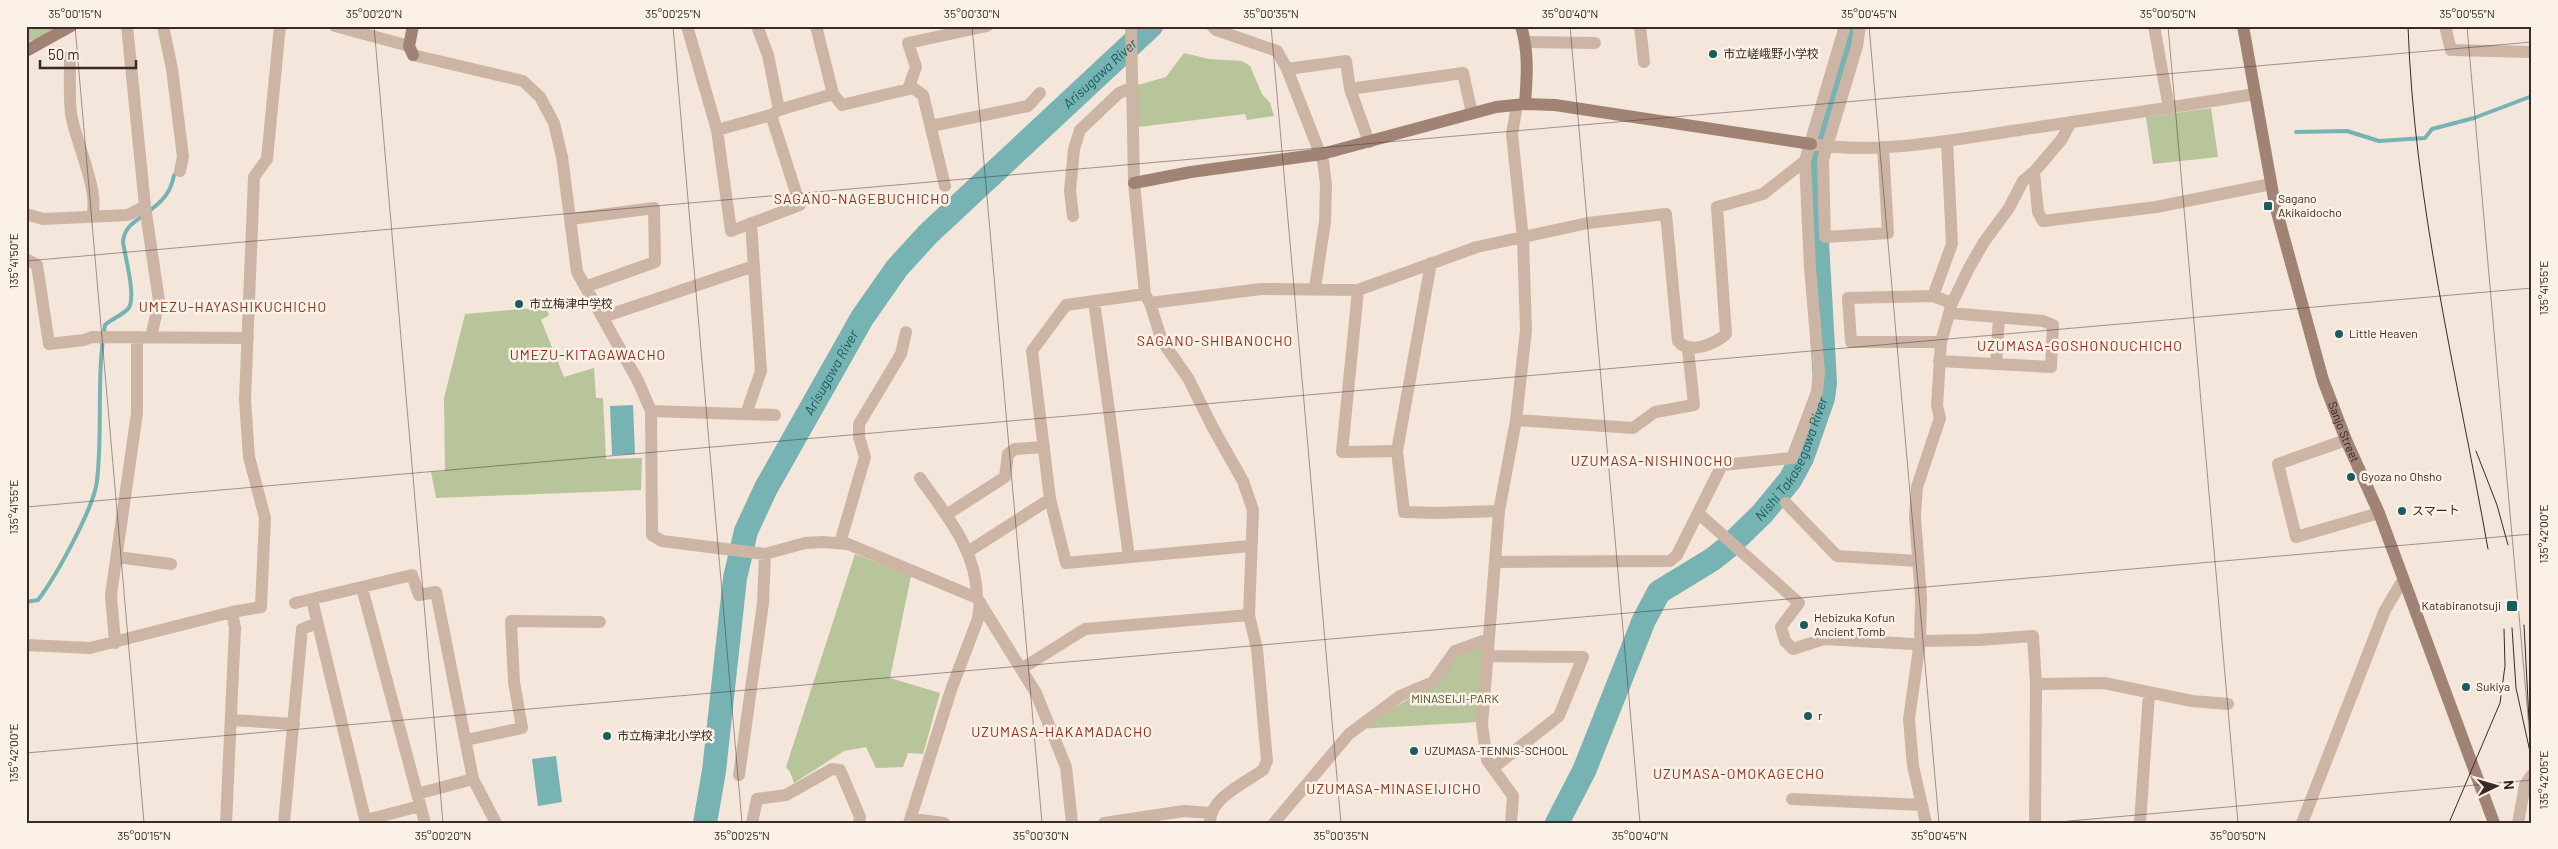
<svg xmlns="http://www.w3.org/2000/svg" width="2558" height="849" font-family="Barlow,'Noto Sans JP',sans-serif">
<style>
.green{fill:#b8c499}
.water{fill:#77b3b2}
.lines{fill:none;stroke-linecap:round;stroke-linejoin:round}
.stream{stroke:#77b3b2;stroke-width:4}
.river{stroke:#77b3b2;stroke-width:24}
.street{stroke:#cdb5a5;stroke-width:12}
.secondary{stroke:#a18376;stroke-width:12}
.tram{stroke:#382b27;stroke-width:1}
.ticks{fill:none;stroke:#382b27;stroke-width:1;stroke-opacity:0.45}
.poi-dot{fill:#195c5d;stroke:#fbf1e7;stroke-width:2}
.labels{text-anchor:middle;stroke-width:5;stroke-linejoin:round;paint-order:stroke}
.poi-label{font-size:12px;fill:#382b27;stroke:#fbf1e7;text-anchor:start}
.street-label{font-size:12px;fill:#382b27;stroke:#fbf1e7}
.park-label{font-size:12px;fill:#495829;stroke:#fbf1e7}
.water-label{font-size:14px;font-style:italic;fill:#195c5d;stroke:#fbf1e7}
.neighbourhood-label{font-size:14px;letter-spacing:1px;fill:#8d2e1a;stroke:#fbf1e7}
.neatline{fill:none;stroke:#382b27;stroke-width:2}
.ticks-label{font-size:12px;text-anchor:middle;fill:#382b27}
</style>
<rect width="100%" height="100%" fill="#f4e6da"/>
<path class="green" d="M32,26H58L39,38L26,42V30Z
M1184,53L1209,59L1242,61L1250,66L1262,94L1270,103L1274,116L1247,120L1245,114L1138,127V85L1166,77Z
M2211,108L2218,157L2153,164L2146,117Z
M546,307L549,315L541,320L564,377L594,368L596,398H603L606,459L642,458L641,490L436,498L431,472L445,471L444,398L465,314Z
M855,554L911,576L890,678L940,693L923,754L908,753L903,767L876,768L866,747L844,751L794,783L790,772L786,767Z
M1486,643L1479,722L1357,729L1433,685L1456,653Z"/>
<path class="water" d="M633,405L635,454L612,455L610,406Z
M556,756L562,802L538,806L532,759Z"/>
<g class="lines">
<path class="stream" d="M2296,132L2347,131L2379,141L2425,138L2432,129L2474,118L2532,96
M149,211C163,201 171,192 174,175
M26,602L38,600C55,578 94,508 97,481C103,429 96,377 105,325C112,319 122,315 128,309C137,298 125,257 123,242C124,228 133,223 144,215"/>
<g class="river">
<path id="s1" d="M705,823L714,771L735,578L746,531L766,488L862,318L897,268L928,234L1151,26"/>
<path id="s2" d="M1557,823L1584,771L1644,620L1659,592L1713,559L1728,547L1762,514L1790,480L1802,458L1823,398L1825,383L1813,171L1852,26"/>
</g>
<path class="street" d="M127,26L145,206L159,301L151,337
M163,26L172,69L183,157L180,171
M335,26L409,46
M687,26L717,130L731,231L800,205L771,115L717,130
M757,26L768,55L779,110L771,115
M816,26L833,94L842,105L913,88L923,95L945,186
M1131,26L1134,183L1145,294L1150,303L1162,341L1188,378L1213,428L1243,481L1253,510L1249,615L1257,649L1267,761L1263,770C1245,783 1209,798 1210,823
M1212,26L1216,30L1277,51L1287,69L1323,161L1326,184L1325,222L1315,288
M1640,26L1644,62
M1860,26L1857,46L1823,160L1825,237L1888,233L1883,147
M2154,26L2169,108
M2445,26L2451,50L2532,52
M1526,42L1595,43
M413,55L523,81L540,97L554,123L562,157L577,272L638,381L651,411L652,535L662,541L765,554L805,543L823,542L848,544L977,598
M70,56C70,75 69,96 71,114C75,140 100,192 92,215
M1287,69L1346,61L1350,89L1369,142
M908,89L916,67L908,43L987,26
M1350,89L1463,73L1472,113
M779,110L833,94
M2071,122L2062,139L2034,172L2038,212L2043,221L2156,207L2271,184
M931,126L1028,106L1040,93
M1811,144C1879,155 1951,140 2019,130C2098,118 2177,107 2255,94
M26,214L43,219L128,215L145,206
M1073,216L1070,191L1074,149L1080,130L1119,93L1133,87
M570,219L654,208L655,262L585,287
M26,259L37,265L49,344L84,340L92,337L248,338
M1431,263L1397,451L1404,512L1436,513L1499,511
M1358,290L1342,452L1397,451
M1145,294L1066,305L1032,351L1050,499L1066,563L1250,546
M1933,296L1952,244L1947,141
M1094,301L1129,557
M1150,303L1261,289L1358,290L1477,247L1588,223L1666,214L1678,341C1689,355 1715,344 1726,334L1717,207L1763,194L1805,161
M603,317L754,266
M1941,342H1851L1848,298L1933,296L1952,303
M1939,361L2051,367L2053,325L2043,321L1950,313
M1996,364L1999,317
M651,411L775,415
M746,414L761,371L751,223
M1516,420L1633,428L1655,412L1694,405L1688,349
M2346,440L2278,464L2296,537L2379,513
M920,478C946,515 977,550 977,598L1036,693L1066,767L1072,823
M1786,503L1837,556L1918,561
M1698,513L1799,603L1781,627L1785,641L1793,649L1824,639L1913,644L1920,641L1978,640L2033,636L2036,684L2035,823
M946,515L1005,477L1008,454L1015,449L1044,447
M840,543L865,457L859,437V424L901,354L906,332
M969,551L1050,499
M117,557L171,564
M1495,562L1670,561L1677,555L1722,465L1792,458L1817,392L1819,372L1810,268L1805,161L1845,26
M362,588L425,823
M312,600L366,823
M295,603L412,575L419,595L436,592L473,779L496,823
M115,643L111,595L137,413V337
M26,645L90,648L232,612L261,607L265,518L249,457L245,400L254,177L267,159L280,26
M1487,656L1583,657L1559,716L1493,768
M1021,669L1085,629L1249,615
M2036,684L2104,683L2192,701L2228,704
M232,720L294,724
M466,740L522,728L514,682L511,621L600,622
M739,775L763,603L765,554
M417,794L473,779
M1792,799L1922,805
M913,819L944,823
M366,820L420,806
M226,823L235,628L232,612
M284,823L302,629L317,623
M752,823L757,799L786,795L832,769L840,770L860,817L859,823
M909,823L952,687L978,619L980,602
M1104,823L1184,811L1210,813
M1274,823L1349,734L1400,696L1433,682L1455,651L1489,639
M1511,823L1513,796L1487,760L1482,725L1499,511L1516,420L1526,330L1523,239L1512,134L1517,105
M1926,823L1913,766L1909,719L1920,641L1921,598L1915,516L1917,487L1940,418L1937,406L1941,342L1952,303L1969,268L1984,242L2009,208L2023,181L2034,172
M2140,823L2149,693
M2302,823L2385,610L2403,580
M2518,823L2525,785L2532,775"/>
<g class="secondary">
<path d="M1521,26C1529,52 1527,77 1525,104"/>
<path id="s3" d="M2243,26L2275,205L2323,380L2346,440L2379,513L2494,823"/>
<path d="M26,51L71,26"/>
<path d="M413,55L409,46L413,26"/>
<path d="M1134,183L1191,172L1322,154L1496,107L1525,104L1555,105L1811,144"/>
</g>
<path class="tram" d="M2408,26C2414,203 2457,375 2488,549
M2476,451L2497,505L2508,545
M2524,625L2529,720
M2512,628L2516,688L2532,761
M2449,823L2500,703L2505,666L2504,629"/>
</g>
<path class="ticks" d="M75,26L144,823M374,26L443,823M673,26L742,823M972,26L1042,823M1271,26L1341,823M1570,26L1640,823M1869,26L1939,823M2168,26L2238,823M2467,26L2532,762M26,261L2532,42M26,507L2532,288M26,753L2532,534M2047,823L2532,780"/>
<g class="poi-dot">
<circle cx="1713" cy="54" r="5"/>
<rect x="2263" y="201" width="10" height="10" rx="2.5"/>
<circle cx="519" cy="304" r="5"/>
<circle cx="2339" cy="334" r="5"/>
<circle cx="2351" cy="477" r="5"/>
<circle cx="2402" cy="511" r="5"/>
<rect x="2506" y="600" width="12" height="12" rx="2.5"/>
<circle cx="1804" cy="625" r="5"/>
<circle cx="2466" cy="687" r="5"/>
<circle cx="1808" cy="716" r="5"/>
<circle cx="607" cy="736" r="5"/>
<circle cx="1414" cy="751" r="5"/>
</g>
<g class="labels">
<g class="poi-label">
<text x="1723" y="58">市立嵯峨野小学校</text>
<text x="2278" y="203">Sagano<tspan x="2278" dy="14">Akikaidocho</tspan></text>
<text x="529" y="308">市立梅津中学校</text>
<text x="2349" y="338">Little Heaven</text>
<text x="2361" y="481">Gyoza no Ohsho</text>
<text x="2412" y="515">スマート</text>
<text x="2501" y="610" text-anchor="end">Katabiranotsuji</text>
<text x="1814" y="622">Hebizuka Kofun<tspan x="1814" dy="14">Ancient Tomb</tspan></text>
<text x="2476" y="691">Sukiya</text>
<text x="1818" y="720">r</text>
<text x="617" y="740">市立梅津北小学校</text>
<text x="1424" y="755">UZUMASA-TENNIS-SCHOOL</text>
</g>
<g class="street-label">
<text dy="4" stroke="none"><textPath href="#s3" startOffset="419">Sanjo Street</textPath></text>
</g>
<g class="park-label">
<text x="1455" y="703">MINASEIJI-PARK</text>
</g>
<g class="water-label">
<text dy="5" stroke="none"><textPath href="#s1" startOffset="880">Arisugawa River</textPath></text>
<text dy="5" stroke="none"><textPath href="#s1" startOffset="475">Arisugawa River</textPath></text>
<text dy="5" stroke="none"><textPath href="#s2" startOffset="446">Nishi Takasegawa River</textPath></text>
</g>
<g class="neighbourhood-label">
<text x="862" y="204">SAGANO-NAGEBUCHICHO</text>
<text x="233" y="312">UMEZU-HAYASHIKUCHICHO</text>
<text x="1215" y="346">SAGANO-SHIBANOCHO</text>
<text x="2080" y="351">UZUMASA-GOSHONOUCHICHO</text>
<text x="588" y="360">UMEZU-KITAGAWACHO</text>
<text x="1652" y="466">UZUMASA-NISHINOCHO</text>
<text x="1062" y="737">UZUMASA-HAKAMADACHO</text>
<text x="1739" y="779">UZUMASA-OMOKAGECHO</text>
<text x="1394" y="794">UZUMASA-MINASEIJICHO</text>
</g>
</g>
<rect width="2558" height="849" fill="none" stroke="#fbf1e7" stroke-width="55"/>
<g transform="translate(2496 786) rotate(85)" stroke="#fbf1e7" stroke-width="4" paint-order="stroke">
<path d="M0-4L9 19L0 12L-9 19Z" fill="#382b27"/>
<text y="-8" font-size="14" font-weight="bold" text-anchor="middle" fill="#382b27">N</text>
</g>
<path d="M40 60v8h96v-8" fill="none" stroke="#382b27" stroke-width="2.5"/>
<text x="48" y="60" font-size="15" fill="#382b27" stroke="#fbf1e7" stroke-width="4" paint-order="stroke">50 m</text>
<rect x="28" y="28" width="2502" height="794" class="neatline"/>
<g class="ticks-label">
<text x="75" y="18">35°00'15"N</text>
<text x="374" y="18">35°00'20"N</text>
<text x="673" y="18">35°00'25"N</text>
<text x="972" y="18">35°00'30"N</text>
<text x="1271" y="18">35°00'35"N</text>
<text x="1570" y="18">35°00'40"N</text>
<text x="1869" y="18">35°00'45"N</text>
<text x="2168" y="18">35°00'50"N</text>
<text x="2467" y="18">35°00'55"N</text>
<text transform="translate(14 261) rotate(-90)" y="4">135°41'50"E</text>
<text transform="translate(2544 288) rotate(-90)" y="4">135°41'55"E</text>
<text transform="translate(14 507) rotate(-90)" y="4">135°41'55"E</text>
<text transform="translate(2544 534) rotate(-90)" y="4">135°42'00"E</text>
<text transform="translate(14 753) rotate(-90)" y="4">135°42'00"E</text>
<text transform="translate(2544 780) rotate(-90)" y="4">135°42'05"E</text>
<text x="144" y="840">35°00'15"N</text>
<text x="443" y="840">35°00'20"N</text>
<text x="742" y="840">35°00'25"N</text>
<text x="1041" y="840">35°00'30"N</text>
<text x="1341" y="840">35°00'35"N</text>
<text x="1640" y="840">35°00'40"N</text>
<text x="1939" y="840">35°00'45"N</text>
<text x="2238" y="840">35°00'50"N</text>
</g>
</svg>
